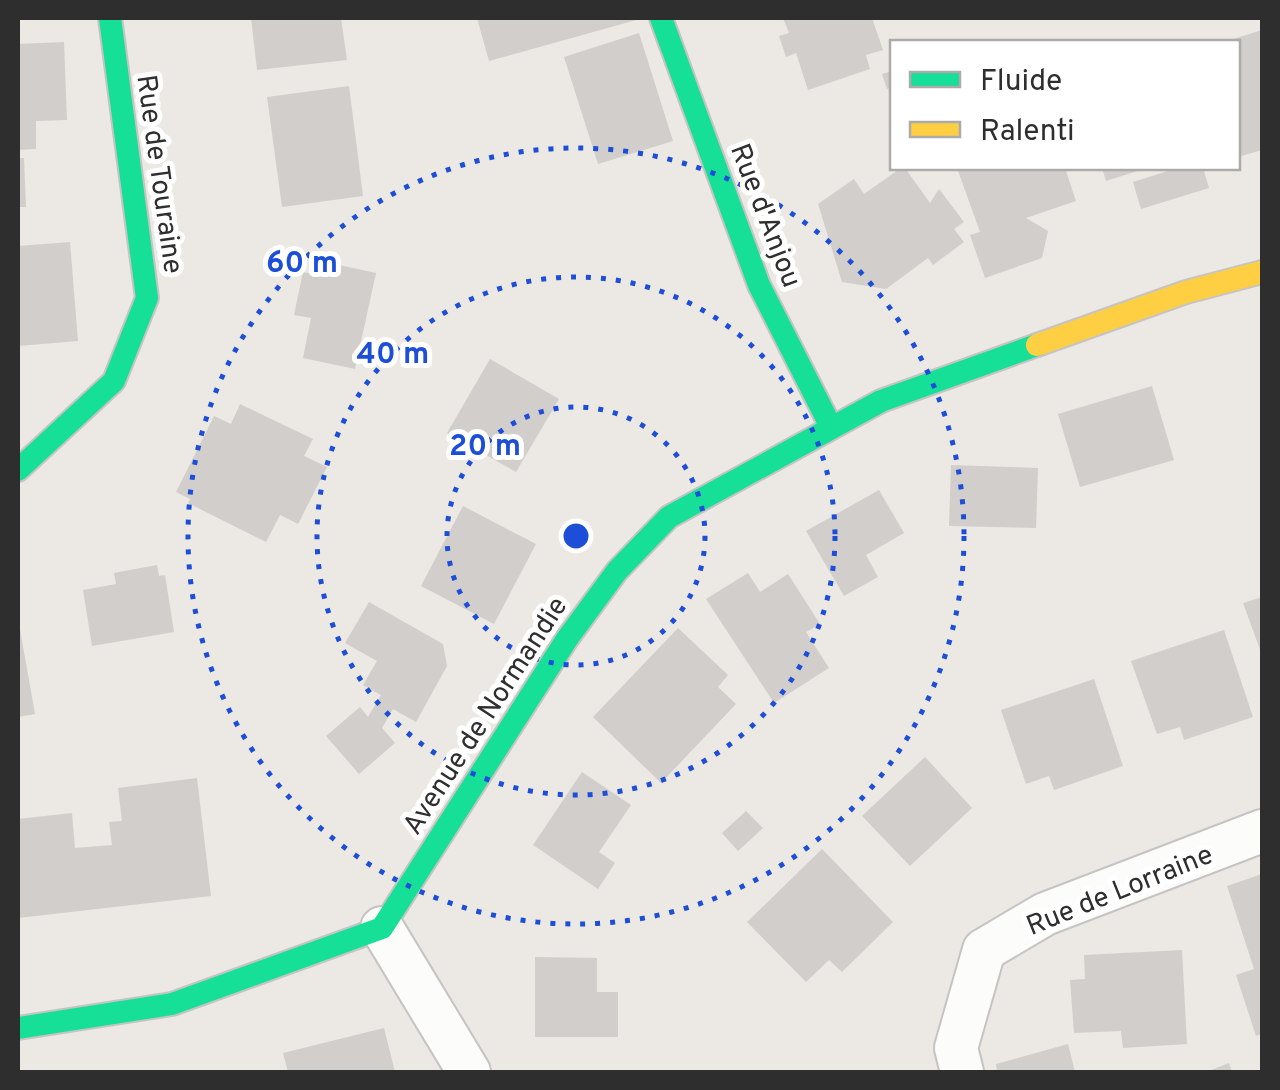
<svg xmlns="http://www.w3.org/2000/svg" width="1280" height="1090" font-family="Overpass,sans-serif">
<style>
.building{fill:#d1cecb}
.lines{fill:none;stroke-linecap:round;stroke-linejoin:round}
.street-casing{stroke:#c5c4c5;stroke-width:46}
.fast-casing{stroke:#c5c4c5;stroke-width:26}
.slow-casing{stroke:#c5c4c5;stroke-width:26}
.street{stroke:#fcfcfb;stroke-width:42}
.fast{stroke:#16e098;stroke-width:22}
.slow{stroke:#ffcf43;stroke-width:22}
.ring{fill:none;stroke:#1d4ed8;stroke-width:5;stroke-dasharray:5 10}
.labels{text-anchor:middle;stroke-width:10;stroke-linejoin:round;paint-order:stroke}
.street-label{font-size:28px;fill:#2e2e2e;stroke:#fff}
.centre{fill:#1d4ed8;stroke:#fff;stroke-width:5}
.ring-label{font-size:30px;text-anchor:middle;font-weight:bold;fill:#1d4ed8;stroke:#fff;stroke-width:10;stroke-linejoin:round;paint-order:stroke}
</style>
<rect width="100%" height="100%" fill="#ece8e4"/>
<path class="building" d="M251,18H341L347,60L257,70Z
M477,18H640V19L489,61Z
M783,18H872L883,50L866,55L870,69L808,90L796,53L786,57L779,36L789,33Z
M1262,30V150L1238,157V42H1224Z
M639,33L673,141L598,164L564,57Z
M64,42L67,120L36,121V149L18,150V44Z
M892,71V87L887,89L882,74Z
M349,86L363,196L282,207L267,97Z
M18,158H24L26,207H18Z
M901,168H905L930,203L939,189L964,222L954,229L964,242L933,265L928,258L886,289L842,282L818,204L854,179L864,194Z
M957,168H1065L1076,201L1026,218L1048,231L1042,258L985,278L970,235L980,232Z
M1102,168H1147L1106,181Z
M1167,168H1203L1209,188L1141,209L1133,182L1168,171Z
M70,242L78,341L18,346V246Z
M325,262L376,273L355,369L303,358L311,318L294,315L303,272L319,275Z
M490,359L559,399L516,472L447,433Z
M1152,386L1174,460L1080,487L1058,414Z
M240,404L313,439L304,456L327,467L298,524L280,515L266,542L188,503L190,499L176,492L214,416L231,424Z
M951,465L1038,468L1036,528L949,526Z
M879,490L904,533L866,555L878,577L844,596L806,531Z
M463,506L536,544L494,624L421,586Z
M157,565L159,576L165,575L174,632L92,646L83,590L116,584L114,573Z
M748,573L760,592L788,574L820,624L806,632L829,668L774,703L706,599Z
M1262,597V655L1243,603Z
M369,602L443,644L447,666L416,722L393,709L382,728L395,743L359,774L326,736L360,707L368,717L381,695L363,685L377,661L345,643Z
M18,618L35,714L18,717Z
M678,628L728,675L718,687L736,704L661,783L593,717Z
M1224,630L1253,717L1184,740L1180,727L1157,734L1131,661Z
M1094,679L1123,766L1054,790L1049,776L1026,784L1001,710Z
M925,757L972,808L910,866L862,816Z
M582,772L631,805L599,852L615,863L598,889L533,845Z
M197,778L211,896L18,918V819L72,813L75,848L112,845L109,822L122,821L118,788Z
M746,811L763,828L738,851L722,833Z
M822,849L893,922L842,972L829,960L806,982L747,922Z
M1262,874V1034L1256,1036L1236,975L1254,969L1227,886Z
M1182,950L1187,1044L1123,1048L1121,1031L1074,1033L1070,980L1085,979L1084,955Z
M535,957L597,958V992H618V1037H535Z
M384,1028L395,1072H288L283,1053Z
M1068,1044L1075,1072H997L996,1064Z
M1229,1063L1232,1072H1206Z"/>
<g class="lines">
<defs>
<path id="street" d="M382,928L469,1072
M962,1072L956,1048L984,950L1045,914L1262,831"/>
<path id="fast" d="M661,18L759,285L831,427
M18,470L114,381L147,298L110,18
M18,1028L172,1004L382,928L567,639L617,571L669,517L881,401L1037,345"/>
<path id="slow" d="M1037,345L1186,292L1262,272"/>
</defs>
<use href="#street" class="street-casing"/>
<use href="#fast" class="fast-casing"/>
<use href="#slow" class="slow-casing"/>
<use href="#street" class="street"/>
<use href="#fast" class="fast"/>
<use href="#slow" class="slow"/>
</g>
<g class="ring">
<circle cx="576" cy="536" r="129"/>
<circle cx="576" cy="536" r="259"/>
<circle cx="576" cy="536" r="388"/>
</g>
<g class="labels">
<g class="street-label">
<text transform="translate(161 174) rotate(82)" y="10">Rue de Touraine</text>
<text transform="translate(767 215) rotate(69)" y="10">Rue d'Anjou</text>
<text transform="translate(484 715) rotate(-57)" y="10">Avenue de Normandie</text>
<text transform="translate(1119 889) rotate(-22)" y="10">Rue de Lorraine</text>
</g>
</g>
<circle cx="576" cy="536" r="15" class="centre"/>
<g class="ring-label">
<text x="302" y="272">60 m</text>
<text x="393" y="363">40 m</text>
<text x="485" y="455">20 m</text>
</g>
<rect width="1280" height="1090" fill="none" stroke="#2e2e2e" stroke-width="40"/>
<rect x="890" y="40" width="350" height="130" fill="#ffffff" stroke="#ababab" stroke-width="2.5"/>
<rect x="910" y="72" width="50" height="15" fill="#16e098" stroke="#ababab" stroke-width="2.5"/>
<text x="980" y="90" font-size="30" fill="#2e2e2e">Fluide</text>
<rect x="910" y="122" width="50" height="15" fill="#ffcf43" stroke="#ababab" stroke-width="2.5"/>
<text x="980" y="140" font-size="30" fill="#2e2e2e">Ralenti</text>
</svg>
